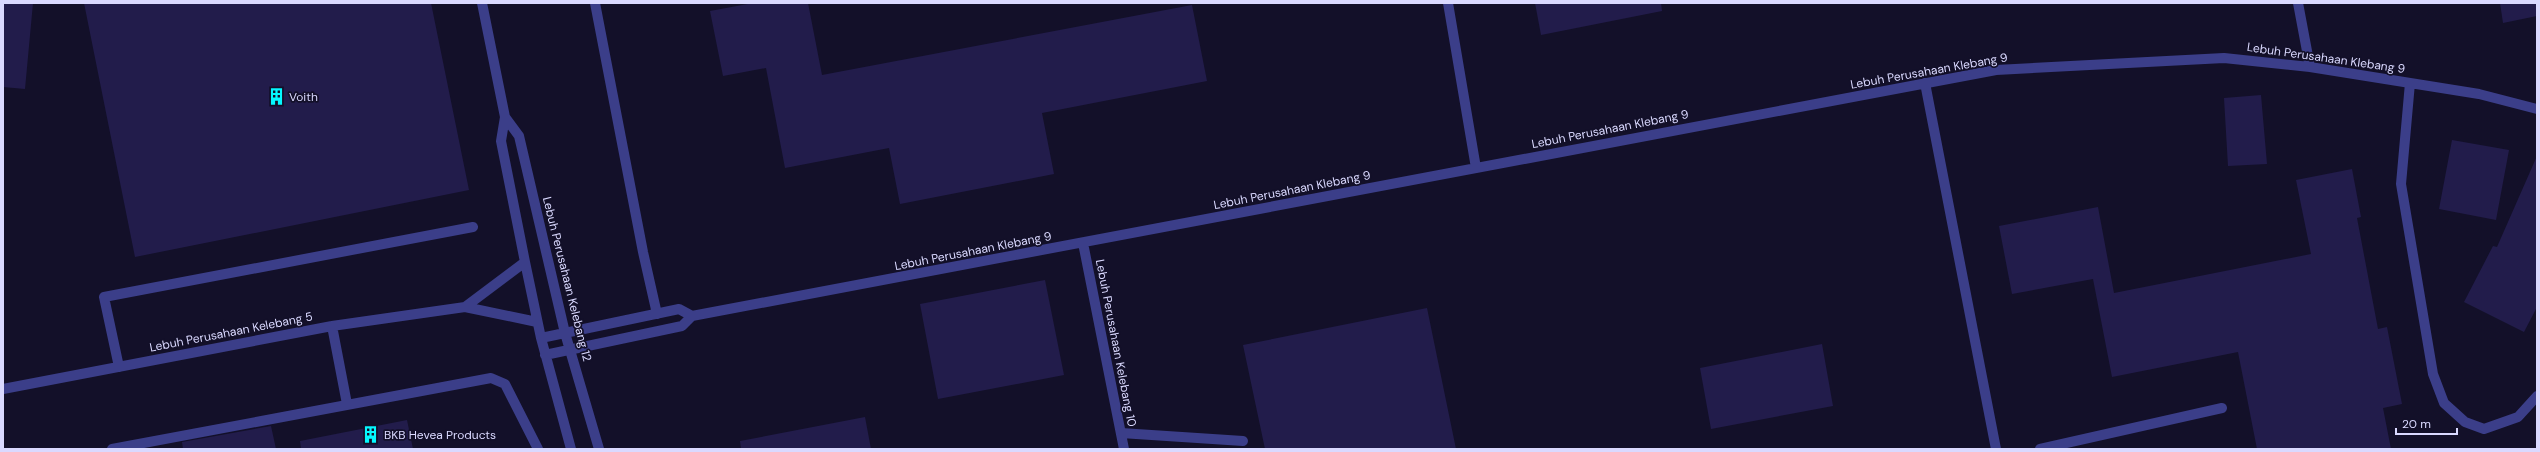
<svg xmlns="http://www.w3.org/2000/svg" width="2540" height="452" font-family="'DM Sans',sans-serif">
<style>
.building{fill:#221c4b}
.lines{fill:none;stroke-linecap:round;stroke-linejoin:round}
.minor{stroke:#3b3e89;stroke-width:10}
.labels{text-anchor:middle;stroke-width:3.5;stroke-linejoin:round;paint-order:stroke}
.street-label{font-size:12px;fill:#dad9ff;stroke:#131029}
.poi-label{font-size:12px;fill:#dad9ff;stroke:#131029;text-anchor:start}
</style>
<rect width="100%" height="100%" fill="#131029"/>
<path class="building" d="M3,3H33L25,89L3,87Z
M84,3H431L469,190L135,257Z
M753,3H808L822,75L1192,5L1207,81L1042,113L1054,174L900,204L889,148L785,168L766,68L723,76L710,11Z
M1535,3H1661L1662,11L1541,35Z
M2500,3H2537V16L2503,23Z
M2261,95L2267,164L2228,166L2224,98Z
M2452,140L2509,150L2496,220L2439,209Z
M2537,156V307L2524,332L2464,302L2493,246L2497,247Z
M2352,169L2361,217L2357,218L2378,329L2387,327L2402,404L2383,408L2391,449H2257L2238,352L2112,377L2093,279L2012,294L1999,226L2098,207L2114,293L2311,254L2296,180Z
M1045,280L1064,375L938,399L920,304Z
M1427,308L1456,449H1265L1243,345Z
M1822,344L1833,406L1711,429L1700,368Z
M865,417L871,449H741L740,441Z
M407,420L413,449H301L300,441Z
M271,426L276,449H183L182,442Z"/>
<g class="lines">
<path class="minor" d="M482,3L505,117L501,141L525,262L541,338L571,449
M595,3L643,252L657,314
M1448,3L1476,168
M2298,3L2310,67
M1925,83L1996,449
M2410,83L2401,184L2433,374L2444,403L2465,422L2484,429L2518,417L2537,396
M505,117L519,136L565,333L599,449
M1083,243L1124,449
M465,307L525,262
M332,326L347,404
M541,338L679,309L692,316
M545,355L682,326L692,316L1996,70L2224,58L2310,67L2479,94L2537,109
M119,367L104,297L473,227
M3,389L332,326L465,307L537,322
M1121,433L1243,441
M112,449L491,378L505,384L538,449
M2040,449L2222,408"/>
</g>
<defs>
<symbol id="building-bare" viewBox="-9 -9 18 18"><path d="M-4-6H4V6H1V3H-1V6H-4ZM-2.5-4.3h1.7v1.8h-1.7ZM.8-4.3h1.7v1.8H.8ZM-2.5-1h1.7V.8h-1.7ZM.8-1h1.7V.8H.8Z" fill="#05f8ff" stroke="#131029" stroke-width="2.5" paint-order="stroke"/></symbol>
</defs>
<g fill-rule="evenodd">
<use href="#building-bare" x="264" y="84" width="25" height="25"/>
<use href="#building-bare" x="358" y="422" width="25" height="25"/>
</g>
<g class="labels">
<g class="street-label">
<text transform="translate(2326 58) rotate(8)" y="4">Lebuh Perusahaan Klebang 9</text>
<text transform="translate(1929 71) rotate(-10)" y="4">Lebuh Perusahaan Klebang 9</text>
<text transform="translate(1610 129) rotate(-11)" y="4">Lebuh Perusahaan Klebang 9</text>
<text transform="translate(1292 190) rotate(-11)" y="4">Lebuh Perusahaan Klebang 9</text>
<text transform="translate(973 251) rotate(-11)" y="4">Lebuh Perusahaan Klebang 9</text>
<text transform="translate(567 279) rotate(76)" y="4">Lebuh Perusahaan Kelebang 12</text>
<text transform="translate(231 332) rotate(-11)" y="4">Lebuh Perusahaan Kelebang 5</text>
<text transform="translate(1116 343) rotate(79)" y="4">Lebuh Perusahaan Kelebang 10</text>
</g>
<g class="poi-label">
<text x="289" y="101">Voith</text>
<text x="384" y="439">BKB Hevea Products</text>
</g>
</g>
<rect width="2540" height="452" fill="none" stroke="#dad9ff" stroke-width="8"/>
<path d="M2396 428v6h61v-6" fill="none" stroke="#dad9ff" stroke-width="2"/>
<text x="2402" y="428" font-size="12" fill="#dad9ff" stroke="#131029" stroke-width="3" paint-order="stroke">20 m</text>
</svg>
